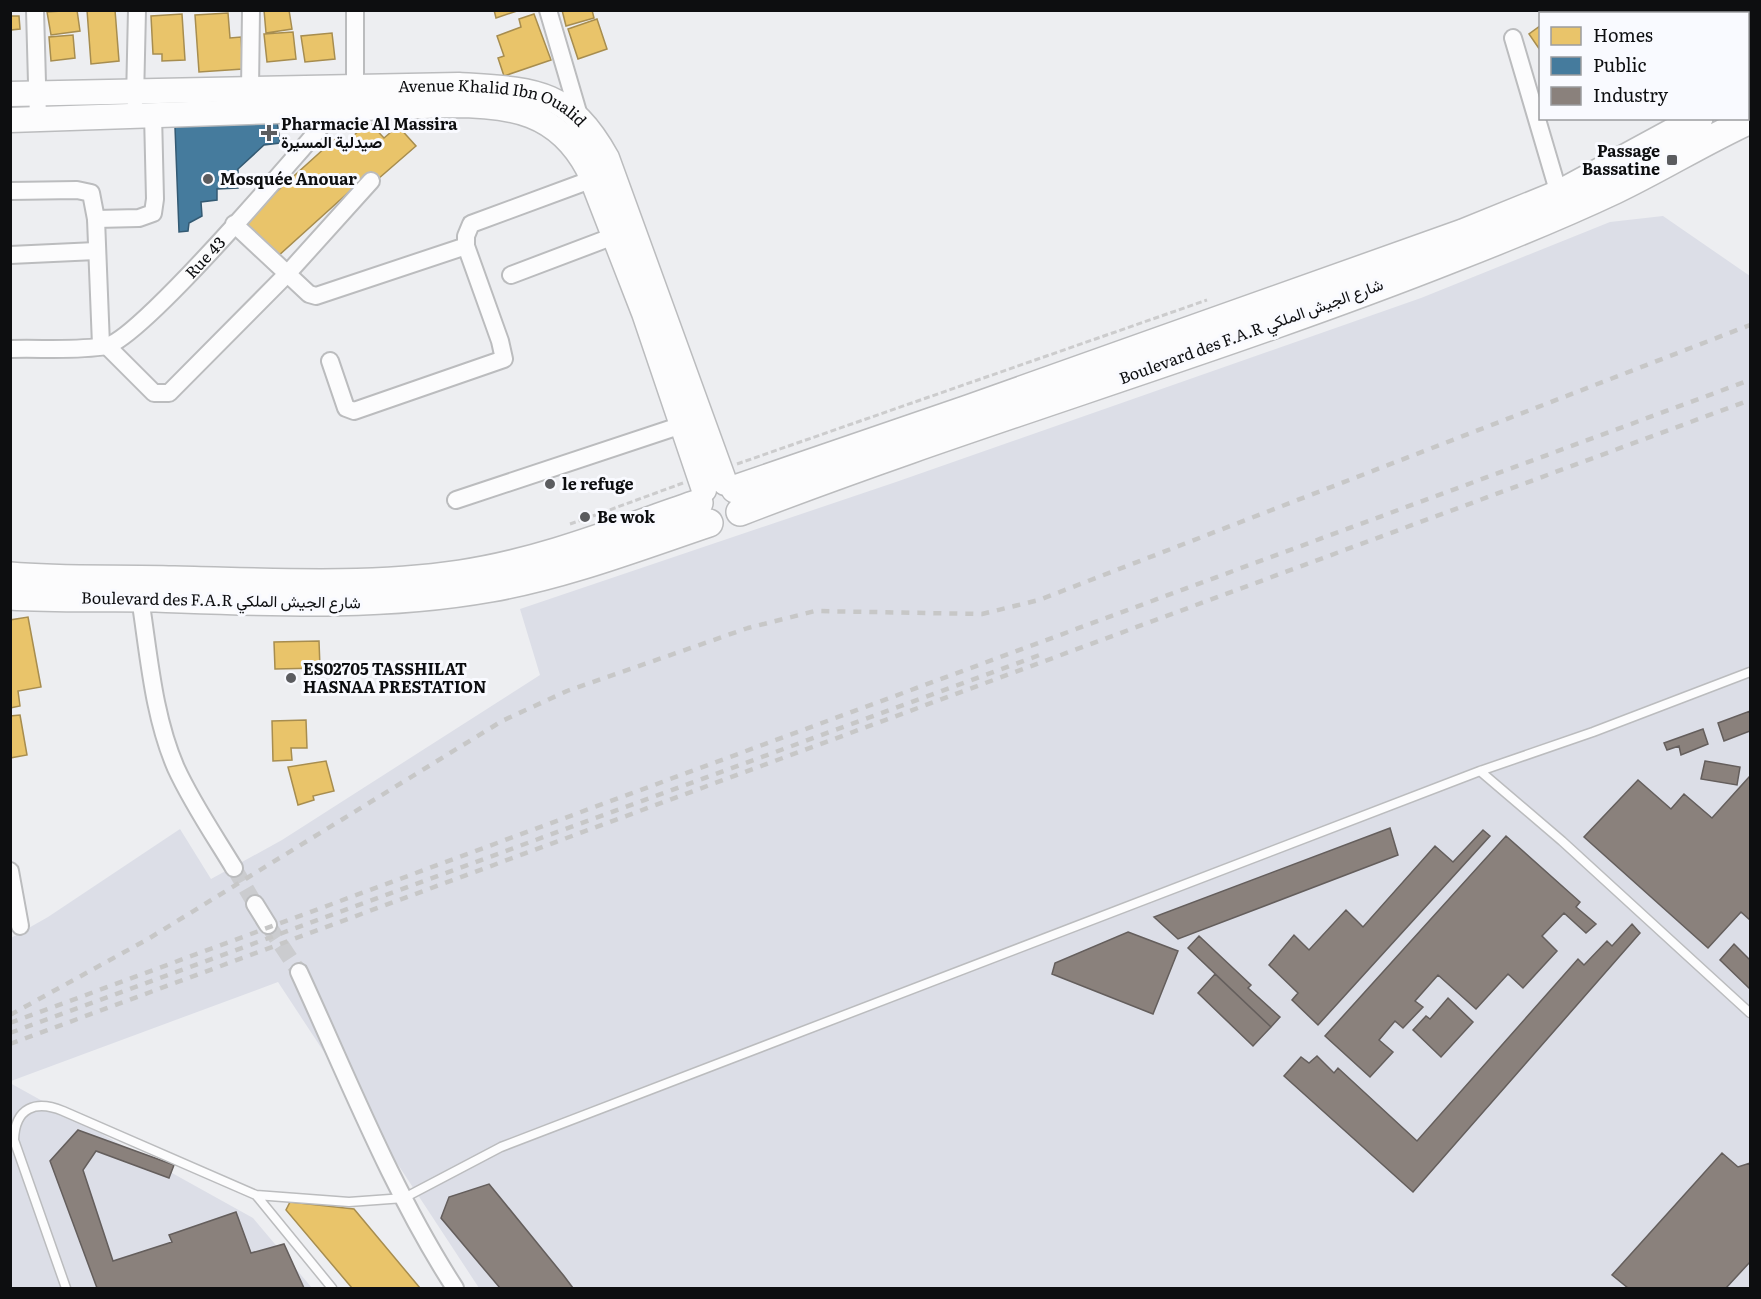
<svg xmlns="http://www.w3.org/2000/svg" width="1761" height="1299" font-family="Literata,Vazirmatn,serif">
<style>
.built{fill:#dcdee7}
.homes{fill:#e9c46a;stroke:#a78d4f;stroke-width:1.5}
.public{fill:#457b9d;stroke:#345a73;stroke-width:1.5}
.industry{fill:#8a817c;stroke:#645e5c;stroke-width:1.5}
.lines{fill:none;stroke-linecap:round;stroke-linejoin:round}
.street-tunnel{stroke:#cbcccf;stroke-width:16;stroke-dasharray:16 8;stroke-linecap:butt}
.lane-casing{stroke:#bbbcbe;stroke-width:11}
.street-casing{stroke:#bbbcbe;stroke-width:20}
.secondary-casing{stroke:#bbbcbe;stroke-width:27}
.primary-casing{stroke:#bbbcbe;stroke-width:30}
.path{stroke:#cccccd;stroke-width:3;stroke-dasharray:6 3;stroke-linecap:butt}
.lane{stroke:#fcfcfd;stroke-width:8}
.street{stroke:#fcfcfd;stroke-width:16}
.secondary{stroke:#fcfcfd;stroke-width:24}
.primary{stroke:#fcfcfd;stroke-width:27}
.rail{stroke:#c7c7c7;stroke-width:4.5;stroke-dasharray:8 8;stroke-linecap:butt}
.poi-dot{fill:#5b5c5f;stroke:#f9faff;stroke-width:2}
.labels{text-anchor:middle;stroke-width:6;stroke-linejoin:round;paint-order:stroke}
.street-label{font-size:16px;fill:#0d0e10;stroke:#f9faff}
.poi-label{font-size:16px;font-weight:bold;fill:#0d0e10;stroke:#f9faff;text-anchor:start}
</style>
<rect width="100%" height="100%" fill="#edeef1"/>
<path class="built" d="M1663,216L1750,276V1288H479L278,982L11,1081V938L48,917L180,829L211,879L282,840L540,675L520,609L896,482L1421,298L1610,222Z
M10,1083L253,1218L312,1288H11Z"/>
<path class="homes" d="M77,10L80,31L51,35L47,12Z
M87,10H115L119,61L91,64Z
M264,10H289L292,29L266,33Z
M494,10H520L496,18Z
M562,10H592L594,18L566,26Z
M1601,10H1669L1671,14H1603Z
M10,12L11,16H19L20,29L11,30L10,34Z
M228,13L230,38L241,37L243,69L199,72L195,15Z
M182,14L185,60L162,61V54H153L151,16Z
M534,14L551,60L504,76L498,58L504,56L497,36L521,27L519,19Z
M597,19L607,49L578,59L568,29Z
M1540,26V50L1529,34Z
M293,32L296,59L267,62L264,34Z
M332,33L335,59L305,62L301,36Z
M73,35L75,58L51,61L49,37Z
M369,122L384,138L398,126L416,146L378,179L371,172L277,257L244,221L337,137L344,144Z
M28,617L41,687L18,691L20,706L10,708V620Z
M319,641L320,668L275,669L274,642Z
M20,715L27,755L10,758V716Z
M306,720L307,748H291L292,760L273,761L272,721Z
M326,761L334,791L313,796L314,800L298,805L288,767Z
M290,1202L354,1209L420,1288H352L286,1210Z"/>
<path class="public" d="M277,121L280,143L264,145L238,169V188L217,189V200L201,202L202,216L189,223L188,231L179,232L175,127Z"/>
<path class="industry" d="M1750,711V731L1724,741L1718,723Z
M1703,729L1708,744L1681,755L1679,746L1667,750L1664,743Z
M1705,761L1740,767L1737,785L1701,779Z
M1750,776V920L1741,912L1708,948L1584,837L1638,780L1671,809L1684,794L1712,818Z
M1390,828L1398,855L1178,939L1154,917Z
M1483,830L1490,836L1318,1025L1292,1000L1298,993L1269,965L1294,935L1309,950L1346,910L1363,927L1435,846L1453,862Z
M1506,836L1580,902L1576,907L1596,924L1586,933L1564,913L1542,936L1557,951L1523,988L1508,974L1476,1009L1438,975L1415,1001L1423,1007L1403,1028L1395,1021L1379,1040L1393,1052L1370,1077L1325,1036Z
M1632,924L1640,933L1413,1192L1284,1076L1301,1057L1309,1063L1317,1056L1334,1073L1338,1068L1417,1141L1578,959L1584,965L1607,941L1612,946Z
M1128,932L1178,951L1153,1014L1052,974L1055,963Z
M1199,936L1251,985L1248,988L1280,1017L1271,1027L1188,948Z
M1734,944L1750,960V989L1720,960Z
M1215,974L1271,1027L1253,1046L1198,993Z
M1448,998L1473,1022L1441,1057L1413,1030L1426,1016L1430,1019Z
M78,1130L174,1165L169,1178L96,1151L83,1170L113,1261L172,1242L169,1235L236,1212L251,1253L284,1244L304,1288H97L50,1161Z
M1722,1153L1738,1167L1750,1163V1262L1726,1288H1628L1612,1275Z
M489,1184L564,1276L573,1288H500L441,1218L449,1197Z"/>
<g class="lines">
<path class="street-tunnel" d="M234,868L255,904
M268,925L299,972"/>
<defs>
<path id="lane" d="M1480,771L1562,841L1750,1013
M256,1195L332,1288
M66,1288L14,1140C15,1107 36,1100 63,1111L256,1195L349,1202L404,1198L501,1147L1480,771L1593,732L1750,672"/>
<g id="street">
<path d="M35,10L38,119"/>
<path d="M548,10L580,119"/>
<path d="M1513,38L1559,194"/>
<path d="M250,90L251,10"/>
<path d="M135,100L137,10"/>
<path d="M10,191L77,190L91,193L96,219L101,345"/>
<path d="M96,219L139,218L153,213L155,199L153,114"/>
<path d="M234,224L309,294L316,296L466,246V236L471,224L593,179"/>
<path d="M10,255L96,251"/>
<path d="M511,275L614,236"/>
<path d="M107,346L154,393H169L288,273L371,181"/>
<path id="s1" d="M10,349C41,348 77,351 106,346C142,340 322,126 355,86V10"/>
<path d="M330,361L346,408L354,411L504,359L500,341L466,246"/>
<path d="M456,500L682,425"/>
<path d="M140,598C149,655 153,715 176,768C192,803 214,835 234,868"/>
<path d="M10,871L20,926"/>
<path d="M255,904L268,925"/>
<path d="M299,972C347,1076 393,1193 455,1288"/>
</g>
<g id="secondary">
<path id="s2" d="M10,94L459,85C533,90 568,88 607,158L725,483"/>
<path d="M10,120L452,105C511,105 558,112 588,169L644,313L704,490"/>
</g>
<path id="primary" d="M1748,81L1750,78
M735,489L968,409L1463,233L1559,194L1699,118
M740,512C975,421 1219,351 1454,258C1508,237 1562,215 1615,190C1661,168 1704,141 1750,120
M10,576C65,581 120,578 174,580C270,582 364,588 460,574C542,562 620,530 699,503
M10,596C59,599 108,597 156,598C269,602 379,608 491,588C565,575 638,547 709,523"/>
</defs>
<use href="#lane" class="lane-casing"/>
<use href="#street" class="street-casing"/>
<use href="#secondary" class="secondary-casing"/>
<use href="#primary" class="primary-casing"/>
<path class="path" d="M1748,50L1750,48
M737,464L1207,300
M593,516L683,483
M570,524L587,518"/>
<use href="#lane" class="lane"/>
<use href="#street" class="street"/>
<use href="#secondary" class="secondary"/>
<use href="#primary" class="primary"/>
<path class="rail" d="M10,1015L148,939L502,721L567,691L748,628L815,611L982,614L1039,600L1750,325
M10,1023L1750,380
M10,1033L1045,653
M10,1044L1750,400"/>
</g>
<g class="poi-dot">
<path d="M266 124h6v6h6v6h-6v6h-6v-6h-6v-6h6z"/>
<rect x="1666" y="154" width="12" height="12" rx="3"/>
<circle cx="208" cy="179" r="6"/>
<circle cx="550" cy="484" r="6"/>
<circle cx="585" cy="517" r="6"/>
<circle cx="291" cy="678" r="6"/>
</g>
<g class="labels">
<g class="street-label">
<text dy="6" stroke="none"><textPath href="#s2" startOffset="486">Avenue Khalid Ibn Oualid</textPath></text>
<text dy="6" stroke="none"><textPath href="#s1" startOffset="230">Rue 43</textPath></text>
<text transform="translate(1251 331) rotate(-20)" y="6">Boulevard des F.A.R شارع الجيش الملكي</text>
<text transform="translate(221 600) rotate(1)" y="6">Boulevard des F.A.R شارع الجيش الملكي</text>
</g>
<g class="poi-label">
<text x="281" y="130">Pharmacie Al Massira<tspan x="281" dy="18">صيدلية المسيرة</tspan></text>
<text x="1660" y="157" text-anchor="end">Passage<tspan x="1660" dy="18">Bassatine</tspan></text>
<text x="220" y="185">Mosquée Anouar</text>
<text x="562" y="490">le refuge</text>
<text x="597" y="523">Be wok</text>
<text x="303" y="675">ES02705 TASSHILAT<tspan x="303" dy="18">HASNAA PRESTATION</tspan></text>
</g>
</g>
<rect width="1761" height="1299" fill="none" stroke="#0d0e10" stroke-width="24"/>
<rect x="1539" y="12" width="210" height="108" fill="#f9faff" stroke="#9b9c9f" stroke-width="1.5"/>
<rect x="1551" y="27" width="30" height="18" fill="#e9c46a" stroke="#9b9c9f" stroke-width="1.5"/>
<text x="1593" y="42" font-size="18" fill="#0d0e10">Homes</text>
<rect x="1551" y="57" width="30" height="18" fill="#457b9d" stroke="#9b9c9f" stroke-width="1.5"/>
<text x="1593" y="72" font-size="18" fill="#0d0e10">Public</text>
<rect x="1551" y="87" width="30" height="18" fill="#8a817c" stroke="#9b9c9f" stroke-width="1.5"/>
<text x="1593" y="102" font-size="18" fill="#0d0e10">Industry</text>
</svg>
